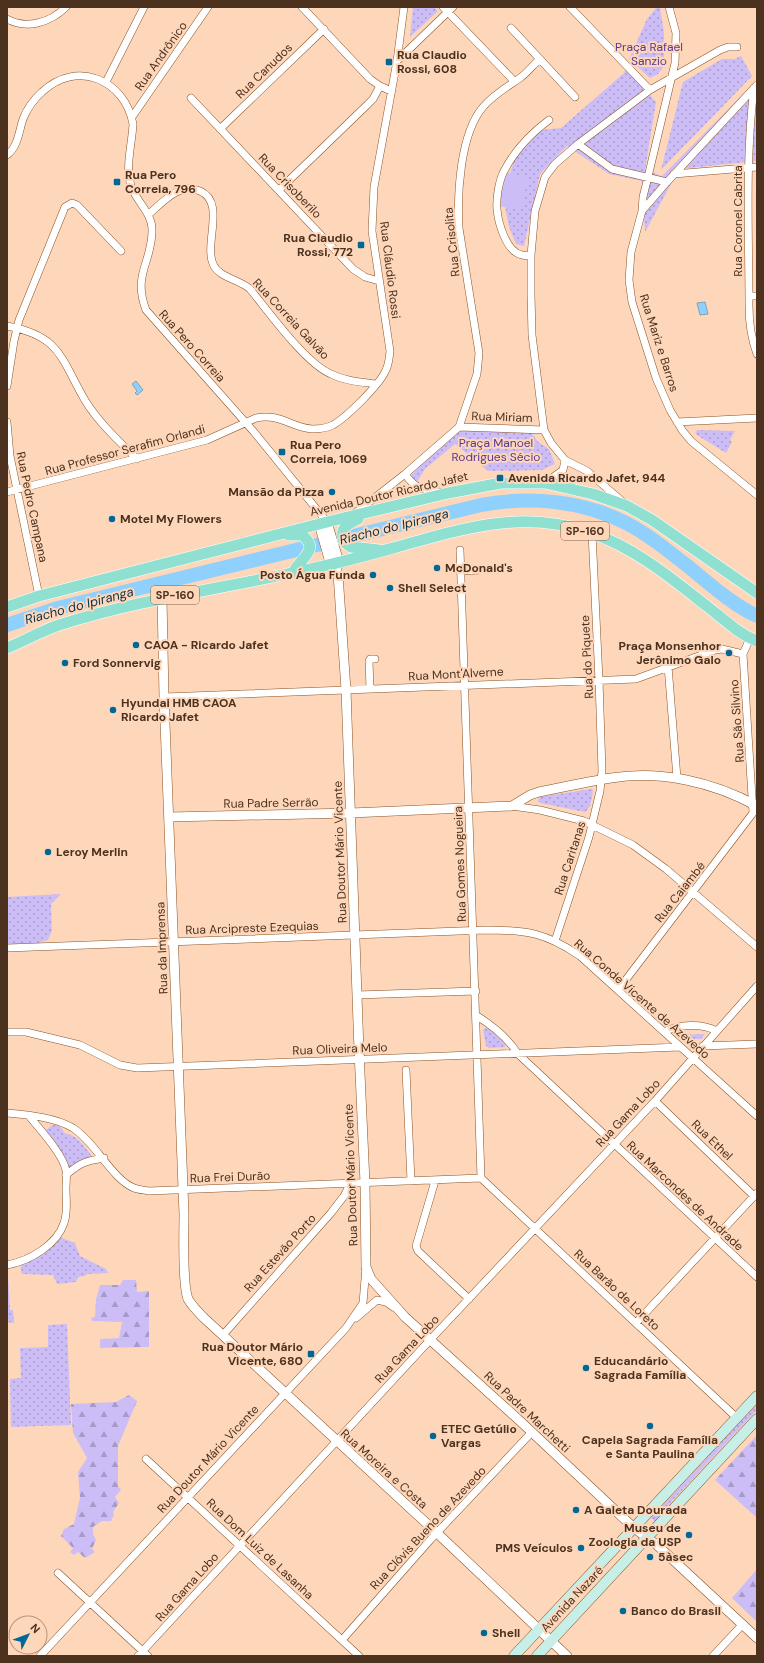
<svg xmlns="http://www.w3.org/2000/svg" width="764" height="1663" font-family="'DM Sans',sans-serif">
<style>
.grass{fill:url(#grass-dots)}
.forest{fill:url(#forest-firs)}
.garden{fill:#cdbdf7}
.water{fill:#8fd1fc;stroke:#7ba1b9}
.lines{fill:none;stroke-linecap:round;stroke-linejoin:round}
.river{stroke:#8fd1fc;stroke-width:14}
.minor-casing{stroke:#8a5224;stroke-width:8}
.tertiary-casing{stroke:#8a5224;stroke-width:10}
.secondary-casing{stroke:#8a5224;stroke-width:11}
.primary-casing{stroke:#fff;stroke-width:12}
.minor{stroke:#fff;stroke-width:7}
.tertiary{stroke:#fff;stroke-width:9}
.secondary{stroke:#c7efe8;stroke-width:10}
.primary{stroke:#8fe0d0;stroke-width:11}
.poi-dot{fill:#006896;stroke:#fed7bb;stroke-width:1.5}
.labels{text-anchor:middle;stroke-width:4;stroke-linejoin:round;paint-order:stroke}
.shield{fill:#fed7bb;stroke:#81634d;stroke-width:1}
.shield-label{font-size:11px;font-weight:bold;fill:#4b311e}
.park-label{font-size:12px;fill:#583690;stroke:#fed7bb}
.poi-label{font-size:12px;font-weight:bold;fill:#4b311e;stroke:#fed7bb;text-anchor:start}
.street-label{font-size:12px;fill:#4b311e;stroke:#fed7bb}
.water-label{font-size:13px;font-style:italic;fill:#0a3146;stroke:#fed7bb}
</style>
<defs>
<pattern id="grass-dots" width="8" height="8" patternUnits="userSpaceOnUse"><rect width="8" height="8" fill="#cdbdf7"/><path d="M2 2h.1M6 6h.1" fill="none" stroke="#a89ac7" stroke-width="1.8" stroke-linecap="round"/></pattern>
<pattern id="forest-firs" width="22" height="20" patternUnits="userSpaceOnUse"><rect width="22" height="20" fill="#cdbdf7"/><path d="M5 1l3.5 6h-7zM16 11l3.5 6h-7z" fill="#a89ac7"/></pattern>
</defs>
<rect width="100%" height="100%" fill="#fed7bb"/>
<path class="grass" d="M413,7H434L438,11L410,37Z
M657,7L660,8L664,33V66L658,74L650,78L629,59L647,19Z
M741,56L752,76L661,170L683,82L722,59H735Z
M626,69L656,102L645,170L662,176L757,80V161L679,169L645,232L642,181L609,174L567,146L540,174L524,246L516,244L509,227L504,201L507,182L515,158L541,130L561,128L624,73Z
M460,428L531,432L538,442L549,449L555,464L542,470L488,471L455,444L425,469L417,482L411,475Z
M698,430L735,431L730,440L732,442L726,453L697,435L695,432Z
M591,789L593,790C592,798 591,808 585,812L540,803L538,801L539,797Z
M61,894L51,904L52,931L48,940L31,945L7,946V897Z
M485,1028H488L505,1044V1047L489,1048L486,1046L483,1030Z
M705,1034L701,1039H683L677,1035Z
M52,1125H58L62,1128L64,1133C78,1135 85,1147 93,1158L68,1170L45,1131Z
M59,1237L75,1243L80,1256L106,1269L108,1273L87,1274L85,1276L78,1277L76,1282L57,1284L53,1275L22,1274L20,1264Z
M7,1276H8L10,1310H13L14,1323L7,1322Z
M67,1324L71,1425L11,1427L10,1379L21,1378L20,1348L48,1347V1325Z
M757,1404V1410L671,1502L655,1522L651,1518Z"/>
<path class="forest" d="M123,1280H136L137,1292L149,1291V1347L100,1348V1339L119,1338L122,1322L92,1321L91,1318L95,1317L96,1299L100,1285H120Z
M129,1395L137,1401L118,1446V1486L121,1490L115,1497L119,1503L113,1512L114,1515L111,1521H102L93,1527V1534L96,1540L92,1549L95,1552L85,1558L78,1552L74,1555L70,1552L73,1548L61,1536L64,1529L74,1524L80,1498L78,1472L87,1458L73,1433L71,1404L116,1402Z
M757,1435V1518L715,1480Z
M757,1569V1622L732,1598Z"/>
<path class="garden" d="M506,172L528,177L521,210L499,206Z"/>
<path class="water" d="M705,302L708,314L700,315L697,303Z
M136,381L143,390L137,395L135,393L137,391L132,384Z"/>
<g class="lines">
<path class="river" d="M7,625L58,608L481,505C529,496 581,500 626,523C649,535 670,552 690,568C711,585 733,605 757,616"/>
<defs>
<path id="minor" d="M302,7L370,79L380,86L391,91
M443,7L514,81
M570,7L650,90
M7,19C27,30 51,22 66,7
M511,28L575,97
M397,61L453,7
M106,82L144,7
M757,85L667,182L642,211L631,252L629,280L632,302L656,378L670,410L682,430L691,441L757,495
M754,88C745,160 749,234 749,306C749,323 751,338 757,354
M191,98L353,269L365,277L379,281
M132,117L208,7
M220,129L324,29
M578,144L612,169L667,182
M7,155C18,147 19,131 23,119C27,109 34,99 42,92C77,59 125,80 133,124C132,144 125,167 131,186C136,201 152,213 152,229C153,261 132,274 146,310L254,432L327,522
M674,174L757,167
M279,190L366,106L373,99L380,86
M642,211L643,197L648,177L675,63L676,33L669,7
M148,215C163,202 179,182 200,191C226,202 204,243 213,264C219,278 239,279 250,289C268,311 306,364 331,374C345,381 361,382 376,384
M531,255C528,255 525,256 522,255C506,252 498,222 497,209C496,198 499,182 503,173C514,151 530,134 549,120
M749,296H757
M7,326C62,336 61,360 86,402C100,424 119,441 137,459
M7,386L14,341L19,320L65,207L72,203L77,205L121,251
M7,422L10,456L39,596
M677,422L757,418
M459,427L477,374L479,353L459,228C457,194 460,134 483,107C493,95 507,87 520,78C527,73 533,65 540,59
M405,474C415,489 423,490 440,492
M545,483L563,470L565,460
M7,492L207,440L256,418C280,413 290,427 312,429C320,429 327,428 333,425C347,417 378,386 385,372C389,365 389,359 390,351L372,231L374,187L397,61L404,7
M624,503L587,471L565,460L551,443L544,430L532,335L531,294V255L535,211L545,177L555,164L578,144L650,90L720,50L728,47H737
M354,514L405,474L459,427L544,430
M460,550L481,1178
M460,571L501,569
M668,666L677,778
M370,689L369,661L370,659H375
M164,697L636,679L715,650L722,649L743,654
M512,806L540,810L584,821L633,845L666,869L757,947
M555,941L589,837L600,791L602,771L599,680L592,533
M7,948L486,930C528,930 546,933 580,956L757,1116
M618,990L753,813L743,654L750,638
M357,995L476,991
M477,1016C493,1026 508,1038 518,1054L757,1277
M7,1032H26L80,1045L120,1065L137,1068L680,1047
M664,1032C680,1024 701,1023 717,1031
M703,1046L757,1044
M406,1070L411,1181
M655,1101L754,1196
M7,1113C28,1115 54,1117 73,1128C96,1143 112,1179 134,1188C139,1190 145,1190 149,1191L481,1178
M66,1175C80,1163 85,1161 104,1158
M481,1178L737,1418
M435,1181L416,1246L418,1251L469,1299
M7,1265C29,1261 57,1245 64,1223C68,1212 66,1200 66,1189C66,1183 67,1176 66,1170C62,1153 41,1131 30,1117
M356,1318L377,1300L386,1302L393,1307
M636,1323L757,1193
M223,1335L331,1213L344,1196L351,1183
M146,1459L359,1656
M58,1573L148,1656
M342,1640L431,1539L532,1432
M40,1656L346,1328L363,1303L366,1267
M138,1656L430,1340L655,1101L757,986
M713,1656L743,1624"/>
<path id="tertiary" d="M327,522L339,562L337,568
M319,524L329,559L336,569L338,574L346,690L359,1051L365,1183L366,1267L371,1279L405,1317L520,1421L634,1528L657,1545L757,1638
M162,598L164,697L184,1214C184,1232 182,1284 188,1299C192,1306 198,1312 204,1318L437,1533L567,1656
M169,817L351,813L512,806L530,795L539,792C563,787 587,782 611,778C661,770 713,782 757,806"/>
<path id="secondary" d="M514,1656L757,1396
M537,1656L757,1419"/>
<path id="primary" d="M358,519C347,524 339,529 344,542L351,547L379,550
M289,535H302C321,550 300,558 293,573
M7,607L39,596L327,522L448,493L501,483H545L593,494L627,506L652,520L757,593
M7,648C24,641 41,631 59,625C141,599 226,588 310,569C344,562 378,552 411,543C472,526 527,511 589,532C634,547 671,578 708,607C723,619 739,634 757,641"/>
</defs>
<use href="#minor" class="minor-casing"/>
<use href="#tertiary" class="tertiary-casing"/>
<use href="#secondary" class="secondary-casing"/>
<use href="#primary" class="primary-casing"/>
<use href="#minor" class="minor"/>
<use href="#tertiary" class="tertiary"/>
<use href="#secondary" class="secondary"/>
<use href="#primary" class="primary"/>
</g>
<g class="poi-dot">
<rect x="385" y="58" width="8" height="8" rx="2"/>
<rect x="113" y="178" width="8" height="8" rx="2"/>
<rect x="357" y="241" width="8" height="8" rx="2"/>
<rect x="278" y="448" width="8" height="8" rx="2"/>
<rect x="496" y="474" width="8" height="8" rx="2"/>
<circle cx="332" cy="492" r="4"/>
<circle cx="112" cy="519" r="4"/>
<circle cx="437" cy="568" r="4"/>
<circle cx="373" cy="575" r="4"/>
<circle cx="390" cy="588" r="4"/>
<circle cx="136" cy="645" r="4"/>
<circle cx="729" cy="653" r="4"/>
<circle cx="65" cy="663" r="4"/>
<circle cx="113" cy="710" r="4"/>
<circle cx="48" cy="852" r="4"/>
<rect x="307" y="1350" width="8" height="8" rx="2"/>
<circle cx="586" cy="1368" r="4"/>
<circle cx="650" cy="1426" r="4"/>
<circle cx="433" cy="1436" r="4"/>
<circle cx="576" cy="1510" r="4"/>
<circle cx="689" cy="1535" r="4"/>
<circle cx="581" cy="1548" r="4"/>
<circle cx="650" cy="1557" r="4"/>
<circle cx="623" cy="1611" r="4"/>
<circle cx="484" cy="1633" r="4"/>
</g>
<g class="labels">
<g class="shield">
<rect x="561" y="522" width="48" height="18" rx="3"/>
<rect x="151" y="586" width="48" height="18" rx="3"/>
</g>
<g class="shield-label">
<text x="585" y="535">SP-160</text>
<text x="175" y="599">SP-160</text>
</g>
<g class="park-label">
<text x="649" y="51">Praça Rafael<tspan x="649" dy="14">Sanzio</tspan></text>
<text x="496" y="447">Praça Manoel<tspan x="496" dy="14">Rodrigues Sécio</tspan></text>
</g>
<g class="poi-label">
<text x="397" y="59">Rua Claudio<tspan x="397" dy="14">Rossi, 608</tspan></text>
<text x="125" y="179">Rua Pero<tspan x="125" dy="14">Correia, 796</tspan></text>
<text x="353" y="242" text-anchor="end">Rua Claudio<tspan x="353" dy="14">Rossi, 772</tspan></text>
<text x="290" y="449">Rua Pero<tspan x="290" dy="14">Correia, 1069</tspan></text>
<text x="508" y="482">Avenida Ricardo Jafet, 944</text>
<text x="324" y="496" text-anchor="end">Mansão da Pizza</text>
<text x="120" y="523">Motel My Flowers</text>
<text x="445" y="572">McDonald's</text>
<text x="365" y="579" text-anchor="end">Posto Água Funda</text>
<text x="398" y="592">Shell Select</text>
<text x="144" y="649">CAOA - Ricardo Jafet</text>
<text x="721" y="650" text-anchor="end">Praça Monsenhor<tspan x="721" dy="14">Jerônimo Galo</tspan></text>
<text x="73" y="667">Ford Sonnervig</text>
<text x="121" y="707">Hyundai HMB CAOA<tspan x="121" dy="14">Ricardo Jafet</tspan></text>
<text x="56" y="856">Leroy Merlin</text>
<text x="303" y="1351" text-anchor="end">Rua Doutor Mário<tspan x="303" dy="14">Vicente, 680</tspan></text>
<text x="594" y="1365">Educandário<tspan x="594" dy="14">Sagrada Família</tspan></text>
<text x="441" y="1433">ETEC Getúlio<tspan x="441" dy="14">Vargas</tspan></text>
<text x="650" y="1444" text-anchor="middle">Capela Sagrada Família<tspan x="650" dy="14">e Santa Paulina</tspan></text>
<text x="584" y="1514">A Galeta Dourada</text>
<text x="681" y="1532" text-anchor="end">Museu de<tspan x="681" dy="14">Zoologia da USP</tspan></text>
<text x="573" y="1552" text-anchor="end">PMS Veículos</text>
<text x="658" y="1561">5àsec</text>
<text x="631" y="1615">Banco do Brasil</text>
<text x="492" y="1637">Shell</text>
</g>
<g class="street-label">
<text transform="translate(161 56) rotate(-55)" y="4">Rua Andrônico</text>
<text transform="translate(264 71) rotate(-44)" y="4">Rua Canudos</text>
<text transform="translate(290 186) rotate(46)" y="4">Rua Crisoberilo</text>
<text transform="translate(738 221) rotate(-90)" y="4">Rua Coronel Cabrita</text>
<text transform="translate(452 242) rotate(-96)" y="4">Rua Crisolita</text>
<text transform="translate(390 270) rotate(83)" y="4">Rua Cláudio Rossi</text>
<text transform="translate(291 319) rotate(47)" y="4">Rua Correia Galvão</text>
<text transform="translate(659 343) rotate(72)" y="4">Rua Mariz e Barros</text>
<text transform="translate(192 346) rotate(48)" y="4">Rua Pero Correia</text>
<text transform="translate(502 417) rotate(2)" y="4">Rua Miriam</text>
<text transform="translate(125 450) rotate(-15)" y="4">Rua Professor Serafim Orlandi</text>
<text transform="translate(389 494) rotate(-13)" y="4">Avenida Doutor Ricardo Jafet</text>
<text transform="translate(32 507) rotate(78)" y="4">Rua Pedro Campana</text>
<text transform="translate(587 657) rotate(-93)" y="4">Rua do Piquete</text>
<text transform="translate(456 674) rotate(-3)" y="4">Rua Mont'Alverne</text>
<text transform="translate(737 721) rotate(-94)" y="4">Rua São Silvino</text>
<text transform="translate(271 803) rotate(-1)" y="4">Rua Padre Serrão</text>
<text transform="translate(340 852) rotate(-92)" y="4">Rua Doutor Mário Vicente</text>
<text transform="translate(570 858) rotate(-72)" y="4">Rua Caritanas</text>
<text transform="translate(460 864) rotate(-92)" y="4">Rua Gomes Nogueira</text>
<text transform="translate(680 892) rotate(-52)" y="4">Rua Caiambé</text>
<text transform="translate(252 928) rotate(-2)" y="4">Rua Arcipreste Ezequias</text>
<text transform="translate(162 948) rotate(-92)" y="4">Rua da Imprensa</text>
<text transform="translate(642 999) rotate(41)" y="4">Rua Conde Vicente de Azevedo</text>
<text transform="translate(340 1049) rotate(-2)" y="4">Rua Oliveira Melo</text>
<text transform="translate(628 1113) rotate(-47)" y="4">Rua Gama Lobo</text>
<text transform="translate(712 1140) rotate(44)" y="4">Rua Ethel</text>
<text transform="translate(351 1175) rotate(-92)" y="4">Rua Doutor Mário Vicente</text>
<text transform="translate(230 1177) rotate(-2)" y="4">Rua Frei Durão</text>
<text transform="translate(685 1196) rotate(43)" y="4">Rua Marcondes de Andrade</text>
<text transform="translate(280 1253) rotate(-48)" y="4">Rua Estevão Porto</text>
<text transform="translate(617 1290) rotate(43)" y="4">Rua Barão de Loreto</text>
<text transform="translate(407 1349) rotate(-47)" y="4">Rua Gama Lobo</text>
<text transform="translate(527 1412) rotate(43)" y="4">Rua Padre Marchetti</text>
<text transform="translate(208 1459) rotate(-47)" y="4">Rua Doutor Mário Vicente</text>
<text transform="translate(384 1469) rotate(42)" y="4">Rua Moreira e Costa</text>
<text transform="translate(428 1528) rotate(-47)" y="4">Rua Clóvis Bueno de Azevedo</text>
<text transform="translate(260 1549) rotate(43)" y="4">Rua Dom Luiz de Lasanha</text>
<text transform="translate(187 1587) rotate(-48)" y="4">Rua Gama Lobo</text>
<text transform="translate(572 1599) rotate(-47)" y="4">Avenida Nazaré</text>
</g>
<g class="water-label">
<text transform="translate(394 526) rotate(-14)" y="5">Riacho do Ipiranga</text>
<text transform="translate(79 605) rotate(-15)" y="5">Riacho do Ipiranga</text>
</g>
</g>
<rect width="764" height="1663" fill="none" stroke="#4b311e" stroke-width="16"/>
<g transform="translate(28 1635) rotate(48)"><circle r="19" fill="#fed7bb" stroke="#b6957c"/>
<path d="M0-3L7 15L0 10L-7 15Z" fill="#006896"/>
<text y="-6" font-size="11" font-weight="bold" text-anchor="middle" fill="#4b311e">N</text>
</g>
</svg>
